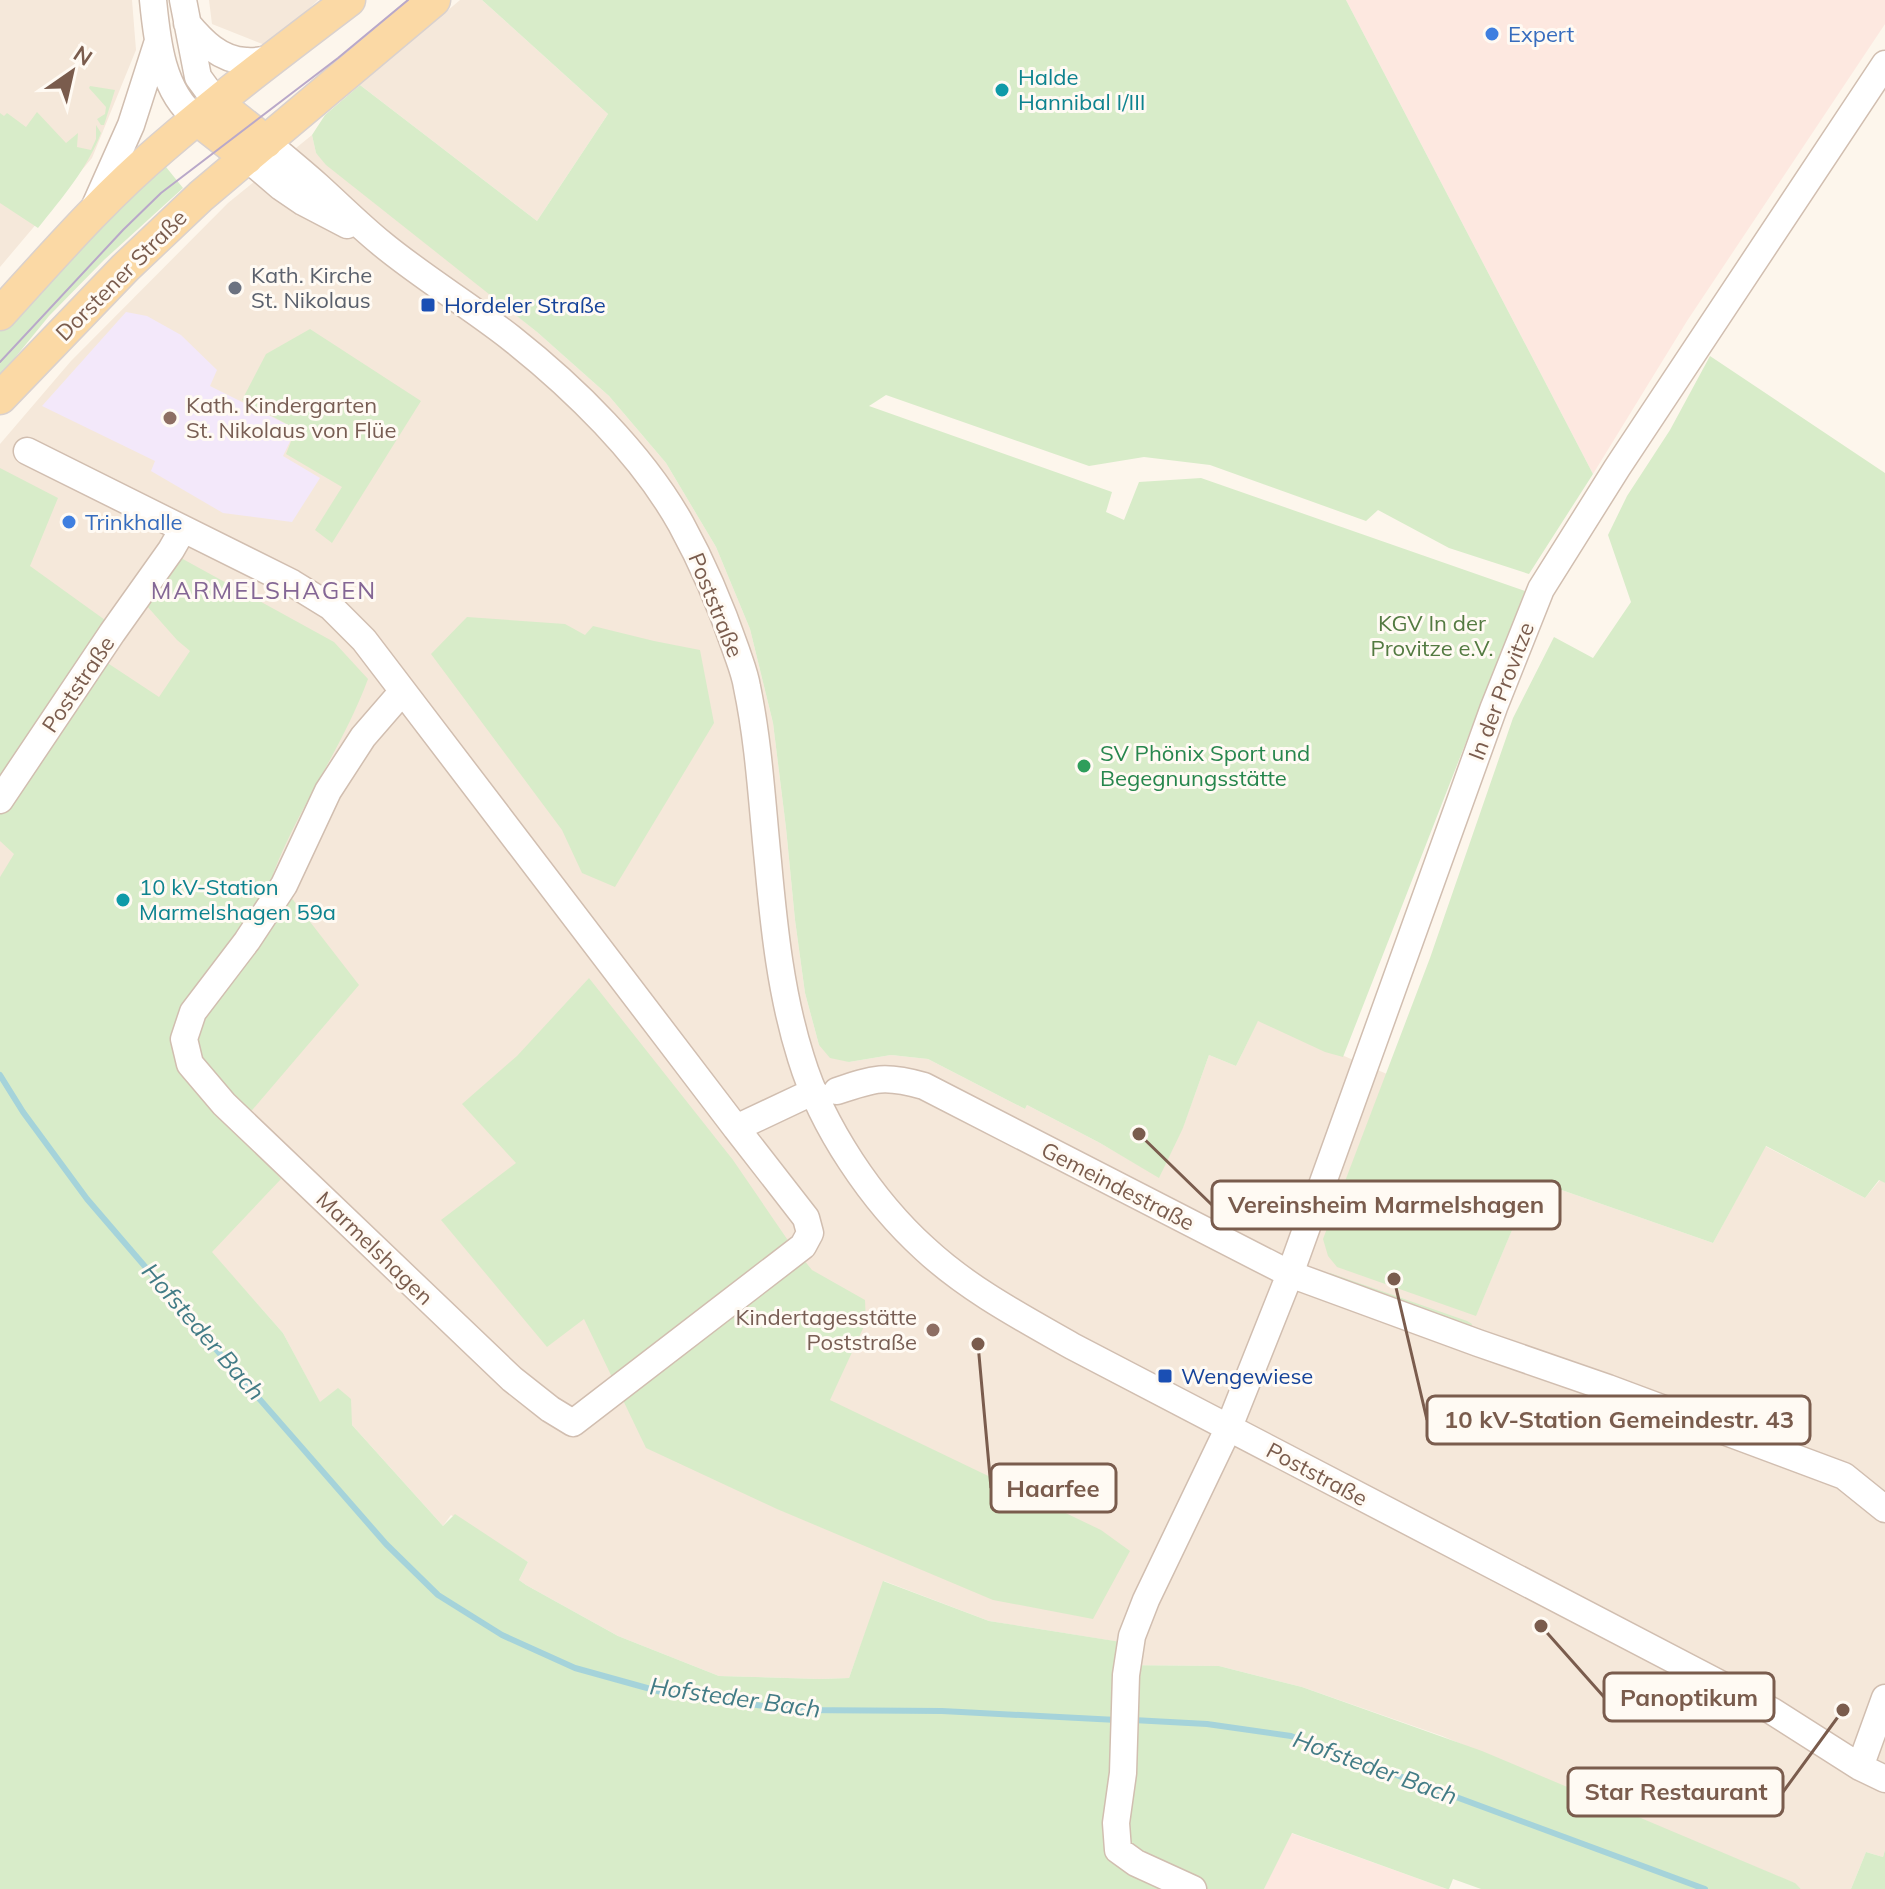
<svg xmlns="http://www.w3.org/2000/svg" width="1885" height="1889" font-family="Mulish,sans-serif">
<style>
.residential{fill:#f5e8da}
.commercial{fill:#fde8e0}
.education{fill:#f3e8fa}
.green{fill:#d8ecc9}
.lines{fill:none;stroke-linecap:round;stroke-linejoin:round}
.stream{stroke:#a5d3da;stroke-width:6}
.minor-casing{stroke:#d1beb0;stroke-width:29}
.major-casing{stroke:#dad1cd;stroke-width:35}
.minor{stroke:#fff;stroke-width:26}
.major{stroke:#fbd9a5;stroke-width:32}
.tram{stroke:#b9a8c9;stroke-width:2}
.shop-dot{fill:#3f7fe0;stroke:#fffaf3;stroke-width:3}
.culture-dot{fill:#0f9aa8;stroke:#fffaf3;stroke-width:3}
.worship-dot{fill:#6b7280;stroke:#fffaf3;stroke-width:3}
.transit-dot{fill:#1a4fb4;stroke:#fffaf3;stroke-width:3}
.education-dot{fill:#8d6e63;stroke:#fffaf3;stroke-width:3}
.leisure-dot{fill:#2e9e5b;stroke:#fffaf3;stroke-width:3}
.labels{text-anchor:middle;stroke-width:6;stroke-linejoin:round;paint-order:stroke}
.shop-label{font-size:22px;fill:#366cbe;stroke:#fffaf3;text-anchor:start}
.culture-label{font-size:22px;fill:#0d838f;stroke:#fffaf3;text-anchor:start}
.street-label{font-size:22px;fill:#7a5c4d;stroke:#fffaf3}
.worship-label{font-size:22px;fill:#5b616d;stroke:#fffaf3;text-anchor:start}
.transit-label{font-size:22px;fill:#164399;stroke:#fffaf3;text-anchor:start}
.education-label{font-size:22px;fill:#785e54;stroke:#fffaf3;text-anchor:start}
.park-label{font-size:22px;fill:#537a41;stroke:#fffaf3}
.leisure-label{font-size:22px;fill:#27864d;stroke:#fffaf3;text-anchor:start}
.neighbourhood-label{font-size:24px;letter-spacing:2px;fill:#846695;stroke:#fffaf3}
.water-label{font-size:24px;font-style:italic;fill:#437c86;stroke:#fffaf3}
.leader{fill:none;stroke:#7a5c4d;stroke-width:3}
.callout-dot{fill:#7a5c4d;stroke:#fffaf3;stroke-width:3}
.callout{fill:#fffaf3;stroke:#7a5c4d;stroke-width:3}
.callout-label{font-size:24px;text-anchor:middle;font-weight:bold;fill:#7a5c4d}
</style>
<rect width="100%" height="100%" fill="#fdf6ec"/>
<path class="residential" d="M0,0H132L136,50L92,158L0,267Z
M209,0H318L270,47L212,24Z
M460,0H482L608,114L537,221L360,85Z
M312,135L316,153L537,332L609,396L666,463L716,547L750,629L773,723L786,828L795,920L805,993L819,1045L849,1062L891,1055L928,1059L1025,1109L1027,1105L1100,1143L1159,1177L1183,1127L1209,1055L1236,1066L1258,1020L1387,1074L1360,1144L1482,1301L1533,1180L1713,1243L1765,1146L1865,1198L1880,1180L1885,1183V1850L1883,1857L1866,1852L1851,1889H1801L1794,1883L1442,1736L1302,1687L1219,1666L1116,1665L1120,1642L989,1621L884,1581L849,1678L820,1679L719,1676L618,1636L526,1585L519,1580L528,1562L451,1515L443,1526L352,1425L320,1403L283,1333L73,1096L0,996V444L71,361L228,203Z"/>
<path class="commercial" d="M1346,0H1885V24L1687,321L1593,474Z
M1291,1833L1447,1889H1264Z"/>
<path class="education" d="M126,312L147,316L181,335L217,370L210,386L296,429L283,456L320,478L292,522L223,513L151,471L155,461L42,406Z"/>
<path class="green" d="M482,0H1346L1593,474L1529,574L1449,548L1378,510L1366,521L1210,465L1144,457L1089,466L886,395L869,406L1112,492L1106,512L1124,520L1139,482L1201,478L1525,591L1343,1057L1325,1052L1258,1021L1236,1066L1209,1055L1183,1128L1159,1178L1100,1143L1027,1105L1025,1109L928,1059L891,1055L849,1062L830,1058L819,1045L805,993L795,920L786,828L773,723L750,629L716,547L666,463L609,396L537,332L326,165L316,153L312,135L325,115L360,85L537,221L608,114Z
M90,86L115,90L104,125H101L97,119L105,114L106,107L89,88Z
M37,112L66,143L78,133L77,147L91,150L96,139V125L101,133C87,169 62,198 38,228L0,203V113L4,116L7,113L26,127Z
M162,162L183,188L104,260L49,316L0,376V329Z
M310,329L421,401L332,543L315,530L342,487L286,454L296,429L242,400L266,354Z
M1710,356L1885,473V1183L1879,1180L1865,1198L1766,1146L1713,1243L1533,1180L1476,1316L1337,1267L1328,1256L1323,1239L1430,958L1513,718L1554,637L1593,658L1631,602L1608,535L1627,496L1670,430Z
M0,468L58,498L30,566L105,620L106,662L159,697L190,651L177,640L146,605L181,558L334,642L368,679C343,747 299,806 273,874L359,985L236,1129L281,1179L212,1252L283,1333L320,1402L338,1388L351,1399L352,1425L443,1526L455,1514L528,1562L519,1580L526,1585L618,1636L719,1676L820,1679L849,1678L883,1581L989,1621L1121,1642L1117,1665L1219,1666L1302,1687L1482,1751L1795,1883L1801,1889H1481L1453,1879L1449,1889H1447L1292,1833L1264,1889H0V877L14,854L0,841Z
M467,617L565,624L585,635L593,626L654,641L700,650L714,723L615,887L582,873L562,830L431,654Z
M589,978L733,1160L787,1239L812,1270L865,1300L866,1322L830,1400L1101,1530L1130,1551L1093,1619L993,1600L777,1509L646,1448L584,1319L547,1347L441,1220L516,1163L462,1104L517,1056Z
M1330,1273L1467,1321L1472,1324L1471,1327L1329,1278Z
M1885,1850V1889H1851L1866,1852L1883,1857Z"/>
<g class="lines">
<path class="stream" d="M0,1075L23,1112L87,1199L221,1355L386,1544L438,1595L502,1635L575,1668L665,1693L795,1710L942,1711L1117,1720
M1133,1720L1207,1724L1291,1736L1705,1889"/>
<defs>
<path id="minor" d="M153,0C157,41 162,92 197,119
M183,0L198,77L217,103
M187,23C202,41 220,60 246,61C254,62 264,60 272,59
M266,142C283,156 301,171 318,186C339,205 359,225 381,243C422,277 469,305 511,338C573,387 642,454 681,524C703,564 721,606 736,650C740,662 745,674 747,687C759,744 762,804 768,862C774,928 781,995 801,1058C822,1127 872,1201 925,1249C968,1289 1021,1317 1072,1346L1772,1711L1860,1767L1885,1779
M247,158L281,187L303,202L347,225
M94,208L131,125L157,44
M27,451L292,583L331,607L364,640L736,1128L804,1096L815,1093
M402,692L363,737L328,791L284,885L247,941L193,1012L184,1039L190,1064L224,1104L512,1379L550,1409L573,1423L803,1246L810,1233L806,1218L736,1128
M0,800L112,633L171,550L183,529
M837,1091C875,1078 885,1075 924,1086L1290,1274L1478,1343L1608,1388L1844,1476L1885,1509
M1860,1767L1885,1698
M1193,1889L1136,1863L1118,1850L1116,1823L1123,1773L1126,1675L1132,1636L1146,1600L1229,1427L1290,1274L1494,707L1541,589L1617,468L1885,64"/>
<path id="major" d="M217,103L266,142
M197,119L247,158
M0,314C52,257 103,198 162,148C222,96 286,48 349,0
M0,398L125,268L201,196L434,0"/>
</defs>
<use href="#minor" class="minor-casing"/>
<use href="#major" class="major-casing"/>
<use href="#minor" class="minor"/>
<use href="#major" class="major"/>
<path class="tram" d="M0,362L123,230L161,193L338,58L408,0"/>
</g>
<g class="shop-dot">
<circle cx="1492" cy="34" r="8"/>
<circle cx="69" cy="522" r="8"/>
</g>
<g class="culture-dot">
<circle cx="1002" cy="90" r="8"/>
<circle cx="123" cy="900" r="8"/>
</g>
<circle class="worship-dot" cx="235" cy="288" r="8"/>
<g class="transit-dot">
<rect x="420" y="297" width="16" height="16" rx="4"/>
<rect x="1157" y="1368" width="16" height="16" rx="4"/>
</g>
<g class="education-dot">
<circle cx="170" cy="418" r="8"/>
<circle cx="933" cy="1330" r="8"/>
</g>
<circle class="leisure-dot" cx="1084" cy="766" r="8"/>
<g class="labels">
<g class="shop-label">
<text x="1508" y="42">Expert</text>
<text x="85" y="530">Trinkhalle</text>
</g>
<g class="culture-label">
<text x="1018" y="85">Halde<tspan x="1018" dy="25">Hannibal I/III</tspan></text>
<text x="139" y="895">10 kV-Station<tspan x="139" dy="25">Marmelshagen 59a</tspan></text>
</g>
<g class="street-label">
<text transform="translate(121 275) rotate(-45)" y="8">Dorstener Straße</text>
<text transform="translate(716 605) rotate(68)" y="8">Poststraße</text>
<text transform="translate(78 684) rotate(-56)" y="8">Poststraße</text>
<text transform="translate(1501 691) rotate(-69)" y="8">In der Provitze</text>
<text transform="translate(1118 1186) rotate(27)" y="8">Gemeindestraße</text>
<text transform="translate(375 1248) rotate(44)" y="8">Marmelshagen</text>
<text transform="translate(1317 1474) rotate(28)" y="8">Poststraße</text>
</g>
<g class="worship-label">
<text x="251" y="283">Kath. Kirche<tspan x="251" dy="25">St. Nikolaus</tspan></text>
</g>
<g class="transit-label">
<text x="444" y="313">Hordeler Straße</text>
<text x="1181" y="1384">Wengewiese</text>
</g>
<g class="education-label">
<text x="186" y="413">Kath. Kindergarten<tspan x="186" dy="25">St. Nikolaus von Flüe</tspan></text>
<text x="917" y="1325" text-anchor="end">Kindertagesstätte<tspan x="917" dy="25">Poststraße</tspan></text>
</g>
<g class="park-label">
<text x="1432" y="631">KGV In der<tspan x="1432" dy="25">Provitze e.V.</tspan></text>
</g>
<g class="leisure-label">
<text x="1100" y="761">SV Phönix Sport und<tspan x="1100" dy="25">Begegnungsstätte</tspan></text>
</g>
<g class="neighbourhood-label">
<text x="264" y="599">MARMELSHAGEN</text>
</g>
<g class="water-label">
<text transform="translate(203 1332) rotate(49)" y="8">Hofsteder Bach</text>
<text transform="translate(735 1698) rotate(8)" y="8">Hofsteder Bach</text>
<text transform="translate(1375 1768) rotate(20)" y="8">Hofsteder Bach</text>
</g>
</g>
<path class="leader" d="M1139 1134L1212 1205M1394 1279L1427 1420M978 1344L991 1488M1541 1626L1604 1697M1843 1710L1783 1792"/>
<g class="callout-dot">
<circle cx="1139" cy="1134" r="8"/>
<circle cx="1394" cy="1279" r="8"/>
<circle cx="978" cy="1344" r="8"/>
<circle cx="1541" cy="1626" r="8"/>
<circle cx="1843" cy="1710" r="8"/>
</g>
<g class="callout">
<rect x="1212" y="1181" width="348" height="48" rx="8"/>
<rect x="1427" y="1396" width="383" height="48" rx="8"/>
<rect x="991" y="1464" width="125" height="48" rx="8"/>
<rect x="1604" y="1673" width="170" height="48" rx="8"/>
<rect x="1568" y="1768" width="215" height="48" rx="8"/>
</g>
<g class="callout-label">
<text x="1386" y="1213">Vereinsheim Marmelshagen</text>
<text x="1619" y="1428">10 kV-Station Gemeindestr. 43</text>
<text x="1053" y="1497">Haarfee</text>
<text x="1689" y="1706">Panoptikum</text>
<text x="1676" y="1800">Star Restaurant</text>
</g>
<g transform="translate(72 72) rotate(34)" stroke="#fffaf3" stroke-width="6" paint-order="stroke">
<path d="M0-6L14 30L0 20L-14 30Z" fill="#7a5c4d"/>
<text y="-12" font-size="22" font-weight="bold" text-anchor="middle" fill="#7a5c4d">N</text>
</g>
</svg>
